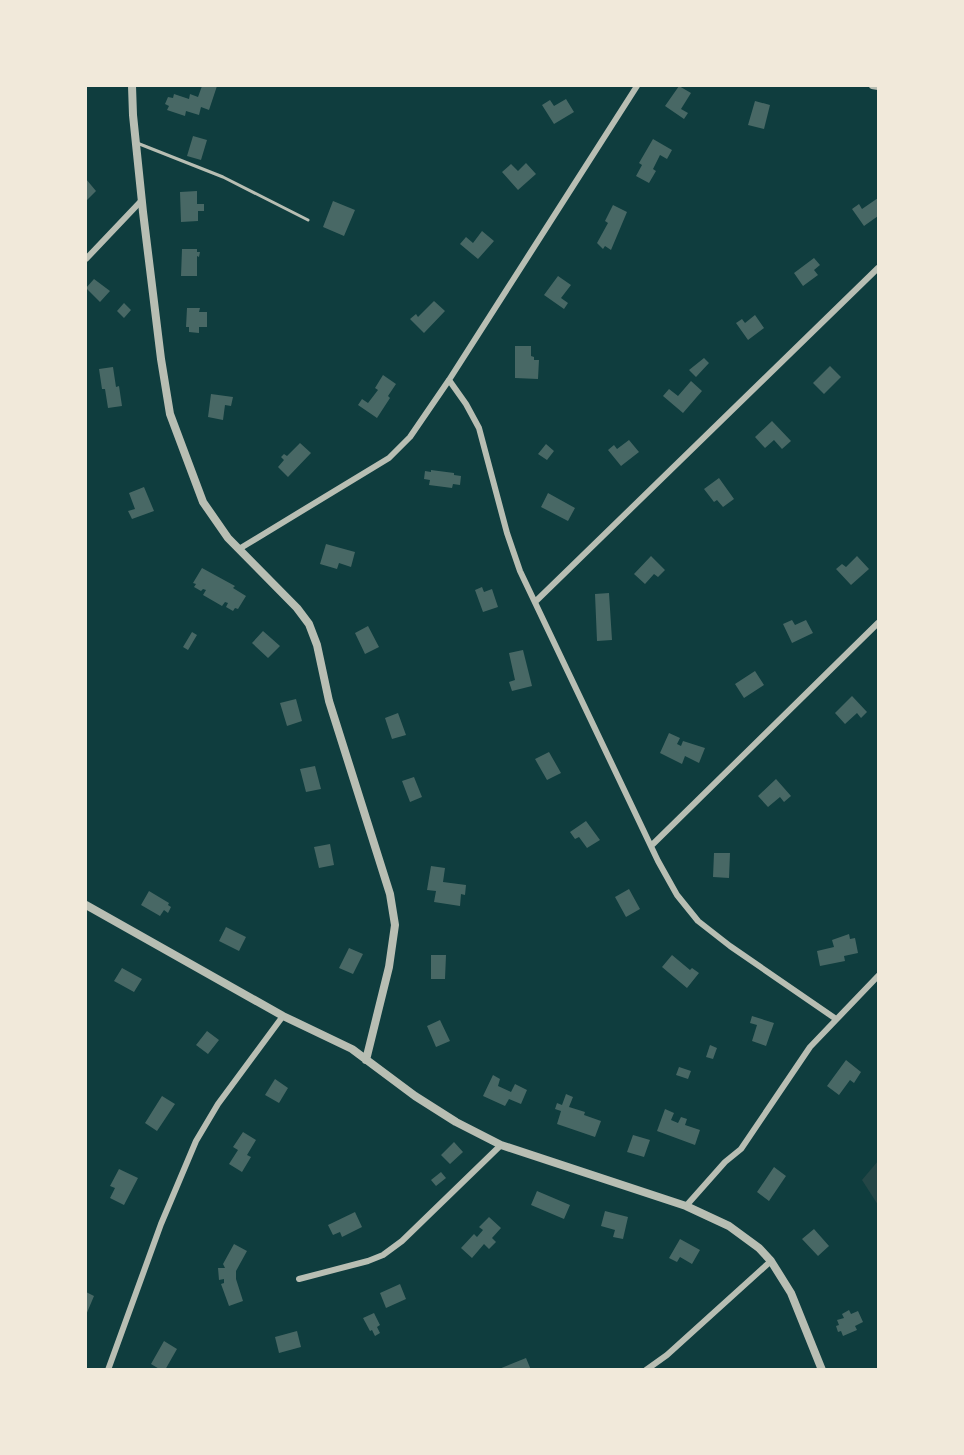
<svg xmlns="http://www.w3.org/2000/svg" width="964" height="1455" font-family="Spectral,serif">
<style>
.green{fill:#244646}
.building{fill:#486865}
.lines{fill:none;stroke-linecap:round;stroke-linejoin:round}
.service{stroke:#b8beb3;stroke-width:3}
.minor{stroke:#b8beb3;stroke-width:6}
.tertiary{stroke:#b8beb3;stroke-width:8}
</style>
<rect width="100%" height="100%" fill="#0f3d3e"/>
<path class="green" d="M878,1161V1205L862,1180Z"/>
<path class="building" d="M202,86H217L209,110L201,107L199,115L186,111L185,116L167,110L169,106L165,104L168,97L173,98L174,94L189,99L190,94L198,97Z
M679,86L691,93L681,109L688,113L684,119L665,106Z
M566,99L574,112L554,124L542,105L550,100L554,106Z
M755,101L770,105L764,129L748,125Z
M193,136L207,140L201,160L187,156Z
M653,139L672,150L667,159L660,155L653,169L656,171L649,183L636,176L642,165L639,163Z
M526,163L536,174L518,190L502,172L511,164L518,171Z
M86,179L96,191L87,200L86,198Z
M197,191V204H204V211H198V221L181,222L180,192Z
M878,198V216L864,226L852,209L859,204L862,209Z
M333,201L355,210L344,236L323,227Z
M613,205L627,212L611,250L605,246L603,249L597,243L608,223L605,221Z
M482,231L494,241L478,259L460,244L466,237L473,243Z
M182,249H197V252H200L199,257L197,256V276H181Z
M814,258L820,265L814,270L818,275L803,286L794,273Z
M558,276L571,285L561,298L568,303L564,309L544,295Z
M94,279L110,291L100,302L86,288Z
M434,301L445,311L424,333L410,319L416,314L418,317Z
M124,303L131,310L124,318L117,311Z
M187,308H200L199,312H207V327H199V333L189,332V327H186Z
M755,315L764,328L748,340L736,323L742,319L745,323Z
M515,346H531V356L534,357V360H539L538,379L515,378Z
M704,358L709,363L696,377L689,370Z
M830,366L841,377L824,394L813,383Z
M113,367L116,387L119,386L122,406L108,408L105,389H102L99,369Z
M383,375L396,384L388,396L390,398L377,418L358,405L362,399L368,403L378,390L375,388Z
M691,381L702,391L683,413L663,396L669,389L678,396Z
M211,394L233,397L231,406L225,405L223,420L208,417Z
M772,421L791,441L782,449L774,440L765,448L755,437Z
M629,440L639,452L621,466L608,450L614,445L617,449Z
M300,443L311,453L288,477L278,467L284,460L281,457L284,454L287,456Z
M546,444L554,451L547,460L538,454Z
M431,470L454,473V475L461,476L460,485L453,484L452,488L429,485L430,480L424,479L425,471L431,472Z
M719,478L734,499L723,507L717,500L714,502L704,489Z
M144,487L154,511L132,519L128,511L135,509L129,493Z
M548,493L575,508L568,521L541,507Z
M326,544L355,552L351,567L339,563L337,569L320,564Z
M651,556L665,570L658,577L654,574L645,584L634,574Z
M857,556L869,569L851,585L836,569L842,564L846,567Z
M202,568L235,586L233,588L246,596L238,609L235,608L233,611L226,607L228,603L225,602L222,606L203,595L206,590L203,589L201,591L194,587L196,584L193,583Z
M482,587L484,592L492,589L498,607L483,612L475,590Z
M609,593L612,640L597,641L595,594Z
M792,620L795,625L806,620L813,633L792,643L783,624Z
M368,626L379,647L365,654L355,633Z
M263,631L280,646L268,658L252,643Z
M192,632L197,635L188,650L183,647Z
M523,650L532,686L512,691L509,682L515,680L509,653Z
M755,671L764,685L744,698L735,684Z
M852,696L867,712L861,718L857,713L845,724L835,713Z
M296,699L302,721L287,726L280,703Z
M398,713L406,735L392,739L385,718Z
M669,733L680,738L677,744L681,746L683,741L705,748L699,763L685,756L682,764L660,753Z
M549,752L561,773L547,780L535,759Z
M315,766L321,789L306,792L300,769Z
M414,777L422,797L410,802L402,781Z
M776,779L791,796L784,802L780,797L768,807L758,796Z
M586,821L600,840L587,848L579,837L575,839L570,832Z
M330,844L334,865L319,868L314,847Z
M714,853H730L729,878L713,877Z
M431,866L445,868L443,882L466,885L465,895L461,894L460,906L434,902L436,891L427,890Z
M629,889L640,909L626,917L615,897Z
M149,891L169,903L168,905L171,907L168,913L164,910L160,916L141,905Z
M226,927L246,937L239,951L219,941Z
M849,934L850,939L855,938L858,953L844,956L845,961L820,966L817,951L834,947L832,940Z
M349,948L363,954L353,974L339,968Z
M431,955H446L445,979H431Z
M672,955L690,970L692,968L699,973L687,988L662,967Z
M122,968L142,979L134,992L114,981Z
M752,1016L774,1023L766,1046L752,1041L757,1025L750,1023Z
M440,1020L450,1041L436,1047L427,1026Z
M207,1031L219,1040L208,1054L196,1045Z
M710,1045L717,1048L713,1059L706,1057Z
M846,1060L861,1072L854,1083L850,1080L839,1095L827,1086Z
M679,1067L691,1071L688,1079L676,1075Z
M493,1075L500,1079L498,1086L511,1092L515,1084L527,1090L521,1104L509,1099L505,1106L483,1096Z
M275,1079L288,1088L279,1103L265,1095Z
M566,1094L573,1097L569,1107L585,1112L584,1115L601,1121L595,1137L557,1124L561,1111L555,1109L557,1103L562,1105Z
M162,1096L175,1104L157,1131L145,1123Z
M665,1109L674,1113L671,1120L678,1123L681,1117L687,1119L685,1125L700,1130L695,1145L657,1131Z
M243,1132L256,1140L247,1155L251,1157L242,1172L229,1164L238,1150L233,1147Z
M633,1135L650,1140L644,1157L627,1152Z
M454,1142L463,1152L450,1164L441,1155Z
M774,1167L786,1176L769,1201L757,1192Z
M119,1169L138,1178L124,1205L110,1198L115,1188L110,1186Z
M441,1172L446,1178L436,1186L431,1180Z
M537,1191L570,1205L564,1219L531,1205Z
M605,1211L628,1217L623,1239L613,1237L615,1230L601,1226Z
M355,1212L362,1227L342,1237L340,1232L333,1235L328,1225Z
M489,1217L501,1228L492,1238L496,1242L489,1249L484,1244L472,1258L461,1248L474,1234L477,1237L483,1230L479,1227Z
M814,1229L829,1246L818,1256L802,1239Z
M680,1239L700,1250L692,1264L680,1257L677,1262L669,1258Z
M234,1244L247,1251L236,1271V1279L243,1301L229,1306L221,1284L224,1283V1279L219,1280L218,1268H225L223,1264Z
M400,1284L406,1299L386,1308L380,1293Z
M86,1292L94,1296L86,1315Z
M849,1310L851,1314L858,1311L863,1322L855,1326L857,1330L843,1336L841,1331L838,1332L836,1326L839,1325L837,1320L844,1318L842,1314Z
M374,1313L380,1325L377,1327L380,1333L375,1336L372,1330L370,1331L363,1318Z
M297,1331L301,1347L279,1353L275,1337Z
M164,1341L177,1349L165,1370H161L151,1364Z
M526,1358L531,1370H499V1369Z"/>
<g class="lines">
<path class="service" d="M137,143L223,177L308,220"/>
<path class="minor" d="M872,86L878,87
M86,259L142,200
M449,380L466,404L479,428L507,533L520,571L658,861L677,895L698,921L730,946L836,1019
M239,549L389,458L410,437L449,380L637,86
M535,602L878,268
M651,846L878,623
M686,1206L725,1162L741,1149L810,1047L878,976
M299,1279L368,1261L383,1255L402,1241L501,1145
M108,1370L161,1224L196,1141L218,1104L283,1016
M646,1370L667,1355L771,1261"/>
<path class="tertiary" d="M132,86L133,115L143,212L161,359L170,414L203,502L228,538L297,608L309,624L317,645L329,701L390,894L395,925L389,967L366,1060
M86,905L283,1016L352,1049L415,1096L456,1122L501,1145L686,1206L729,1226L759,1248L771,1261L791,1293L822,1370"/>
</g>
<rect width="964" height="1455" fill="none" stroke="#f1e9da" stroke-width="174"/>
</svg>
